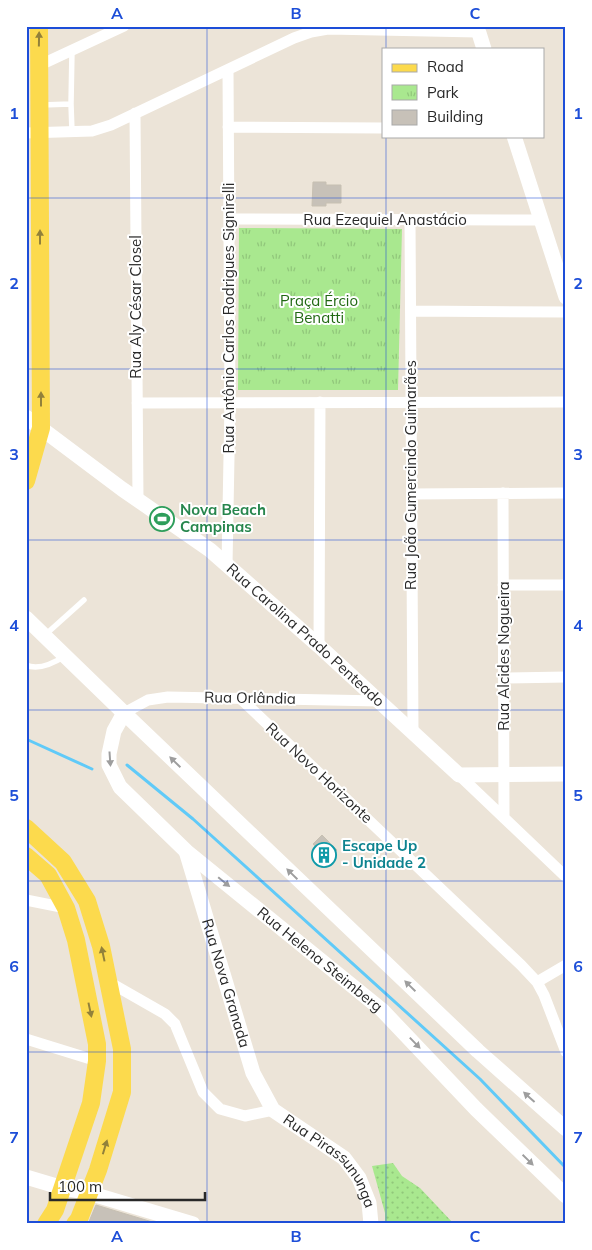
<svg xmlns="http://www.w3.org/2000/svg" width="592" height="1250" font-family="Mulish,sans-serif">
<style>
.grass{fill:url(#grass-dots)}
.park{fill:url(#park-tufts)}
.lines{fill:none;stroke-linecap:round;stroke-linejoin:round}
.stream{stroke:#60caf8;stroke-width:3}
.building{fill:#c7c1b8;stroke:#c7c0b2}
.lane{stroke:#fff;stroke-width:5.5}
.street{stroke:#fff;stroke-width:11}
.secondary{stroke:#fff;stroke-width:15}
.primary{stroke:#fcda4d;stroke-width:18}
.oneway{fill:#92813a}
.oneway2{fill:#9e9e9e}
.grid{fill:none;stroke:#1d4ed8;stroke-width:1;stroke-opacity:0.55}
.labels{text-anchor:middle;stroke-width:4;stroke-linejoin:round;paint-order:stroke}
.street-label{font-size:15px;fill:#282828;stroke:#fff}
.park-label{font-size:15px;fill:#216913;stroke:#fff}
.leisure-label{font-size:15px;font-weight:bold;fill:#27864d;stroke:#fff;text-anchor:start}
.culture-label{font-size:15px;font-weight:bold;fill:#0d838f;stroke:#fff;text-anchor:start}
.neatline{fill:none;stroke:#1d4ed8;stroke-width:2}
.grid-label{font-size:16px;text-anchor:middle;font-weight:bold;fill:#1d4ed8}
</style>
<defs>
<pattern id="grass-dots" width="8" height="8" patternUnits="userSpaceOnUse" patternTransform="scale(1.25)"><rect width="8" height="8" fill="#a9e88f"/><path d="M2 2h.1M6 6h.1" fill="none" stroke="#91c77b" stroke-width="1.8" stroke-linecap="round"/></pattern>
<pattern id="park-tufts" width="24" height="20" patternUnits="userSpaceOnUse" patternTransform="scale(1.25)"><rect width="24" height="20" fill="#a9e88f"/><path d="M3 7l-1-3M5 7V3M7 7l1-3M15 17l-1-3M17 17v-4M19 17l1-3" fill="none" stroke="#91c77b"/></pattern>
</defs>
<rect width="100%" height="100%" fill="#ece4d8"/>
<path class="grass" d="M393,1163L402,1176L420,1188L454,1224H385V1213L372,1166Z"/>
<path class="park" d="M239,228L402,229L398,390H238Z"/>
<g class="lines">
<path class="stream" d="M26,739L92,769
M127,765L193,819L480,1079L566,1168"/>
</g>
<path class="building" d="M313,182H326V185H341V203H326V206H312Z
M322,835L337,850L320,867L312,859L320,851L313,844Z
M96,1205L159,1224H88Z"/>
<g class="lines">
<path class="lane" d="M72,50L71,104L72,132
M41,105L71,104
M45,635L84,600
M26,665C39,671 54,663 65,656"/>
<path class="street" d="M38,66L124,26
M135,113L138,500
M228,127L383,128
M26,133L92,131L111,125L294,38L311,32L328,29L478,32
M229,219L541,220
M410,220L413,731
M411,311L566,312
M137,403L566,402
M503,493L504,818
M412,494L566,493
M227,565L230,403L228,70
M503,585H566
M319,646L320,402
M504,678L566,677
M240,698L521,965L537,982L544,995L566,1052
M124,713L148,700L168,697L380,701
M459,775L566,877
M26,900L66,908
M109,982L165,1014L175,1024L203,1092L220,1109L245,1116L273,1110
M537,982L566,965
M26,1039L97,1061"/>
<g class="secondary">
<path d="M475,26L479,33L484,49"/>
<path d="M514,136L566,297"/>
<path id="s1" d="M26,417L122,489L210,550L319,646L459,775L566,774"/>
<path d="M26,618L124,713L478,1051L566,1129"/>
<path id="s2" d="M124,713L114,731L109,754V765L120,787L186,851L382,1010L476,1109L566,1196"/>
<path id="s3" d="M186,851L253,1073L273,1110L344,1158L359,1178L369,1203L371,1224"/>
<path d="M26,1177L63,1188L89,1193L193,1224"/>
</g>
<path class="primary" d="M26,481L41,428L39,26
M26,828L63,862L87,901L101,946L122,1049V1092L98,1170L79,1219L75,1224
M26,856L48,875L66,908L76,940L97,1044V1061L91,1103L55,1210L46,1224"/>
</g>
<defs><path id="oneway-solid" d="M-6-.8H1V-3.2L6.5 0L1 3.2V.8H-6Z" transform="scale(1.25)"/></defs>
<g class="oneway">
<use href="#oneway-solid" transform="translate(39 39) rotate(-89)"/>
<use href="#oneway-solid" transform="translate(40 237) rotate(-90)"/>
<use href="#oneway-solid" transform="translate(41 399) rotate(-90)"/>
<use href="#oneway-solid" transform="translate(103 954) rotate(-102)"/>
<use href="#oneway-solid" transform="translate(90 1010) rotate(78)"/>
<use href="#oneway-solid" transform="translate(105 1147) rotate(-73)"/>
</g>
<g class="oneway2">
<use href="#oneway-solid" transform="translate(110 759) rotate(86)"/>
<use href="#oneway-solid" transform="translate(175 762) rotate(-136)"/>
<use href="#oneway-solid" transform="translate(292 874) rotate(-136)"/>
<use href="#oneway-solid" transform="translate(224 882) rotate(39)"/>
<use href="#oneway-solid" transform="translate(410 986) rotate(-136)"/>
<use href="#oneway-solid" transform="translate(415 1043) rotate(46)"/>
<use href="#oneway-solid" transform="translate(529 1097) rotate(-138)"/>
<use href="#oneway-solid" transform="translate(528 1160) rotate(44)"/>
</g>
<path class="grid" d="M207,26V1224M386,26V49M386,136V1224M26,198H566M26,369H566M26,540H566M26,710H566M26,881H566M26,1052H566"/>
<defs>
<symbol id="stadium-ring" viewBox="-11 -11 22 22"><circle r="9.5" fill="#fff" stroke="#2e9e5b" stroke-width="1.5"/><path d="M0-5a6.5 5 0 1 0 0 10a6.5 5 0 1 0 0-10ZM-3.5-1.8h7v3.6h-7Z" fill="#2e9e5b"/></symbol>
<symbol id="building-ring" viewBox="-11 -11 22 22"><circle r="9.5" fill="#fff" stroke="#0f9aa8" stroke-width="1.5"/><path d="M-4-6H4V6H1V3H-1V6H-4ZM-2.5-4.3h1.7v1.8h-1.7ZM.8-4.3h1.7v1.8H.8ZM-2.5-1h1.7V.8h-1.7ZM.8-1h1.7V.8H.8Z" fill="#0f9aa8"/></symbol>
</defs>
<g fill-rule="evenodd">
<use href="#stadium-ring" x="148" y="505" width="28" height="28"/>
<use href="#building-ring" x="310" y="841" width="28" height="28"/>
</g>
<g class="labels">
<g class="street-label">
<text x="385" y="225">Rua Ezequiel Anastácio</text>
<text transform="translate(136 307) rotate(-90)" y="5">Rua Aly César Closel</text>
<text transform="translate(229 318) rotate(-90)" y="5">Rua Antônio Carlos Rodrigues Signirelli</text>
<text transform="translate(411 475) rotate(-90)" y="5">Rua João Gumercindo Guimarães</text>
<text dy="5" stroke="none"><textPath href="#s1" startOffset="355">Rua Carolina Prado Penteado</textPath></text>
<text transform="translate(504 656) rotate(-90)" y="5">Rua Alcides Nogueira</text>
<text transform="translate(250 698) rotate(1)" y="5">Rua Orlândia</text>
<text transform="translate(319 773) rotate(43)" y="5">Rua Novo Horizonte</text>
<text dy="5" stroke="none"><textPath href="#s2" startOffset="344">Rua Helena Steimberg</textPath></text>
<text dy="5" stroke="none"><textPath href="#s3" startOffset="138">Rua Nova Granada</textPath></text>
<text dy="5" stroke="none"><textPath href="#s3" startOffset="352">Rua Pirassununga</textPath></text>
</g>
<g class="park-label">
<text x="319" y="306">Praça Ércio<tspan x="319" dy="17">Benatti</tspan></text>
</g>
<g class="leisure-label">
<text x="180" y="515">Nova Beach<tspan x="180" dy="17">Campinas</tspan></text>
</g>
<g class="culture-label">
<text x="342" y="851">Escape Up<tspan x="342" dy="17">- Unidade 2</tspan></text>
</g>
</g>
<rect width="592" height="1250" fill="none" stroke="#ffffff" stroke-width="55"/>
<rect x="382" y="48" width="162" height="90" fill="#ffffff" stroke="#a9a9a9"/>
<rect x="392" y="64" width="25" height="8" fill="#fcda4d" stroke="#a9a9a9"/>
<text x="427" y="72" font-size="15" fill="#282828">Road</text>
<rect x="392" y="85" width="25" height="15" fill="url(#park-tufts)" stroke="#a9a9a9"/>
<text x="427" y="98" font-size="15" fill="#282828">Park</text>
<rect x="392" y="110" width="25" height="15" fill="#c7c1b8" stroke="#a9a9a9"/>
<text x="427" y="122" font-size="15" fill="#282828">Building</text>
<path d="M50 1192v8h155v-8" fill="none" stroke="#282828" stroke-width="2.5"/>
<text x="58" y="1192" font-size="15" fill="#282828" stroke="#ffffff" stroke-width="4" paint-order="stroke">100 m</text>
<rect x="28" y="28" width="536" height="1194" class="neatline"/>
<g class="grid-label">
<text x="117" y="19">A</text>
<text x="296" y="19">B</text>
<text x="475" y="19">C</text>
<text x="14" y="119">1</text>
<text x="578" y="119">1</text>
<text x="14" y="289">2</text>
<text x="578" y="289">2</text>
<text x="14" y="460">3</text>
<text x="578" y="460">3</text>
<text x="14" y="631">4</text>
<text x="578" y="631">4</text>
<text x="14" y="801">5</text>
<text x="578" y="801">5</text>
<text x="14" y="972">6</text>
<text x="578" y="972">6</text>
<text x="14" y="1143">7</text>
<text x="578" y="1143">7</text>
<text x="117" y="1242">A</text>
<text x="296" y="1242">B</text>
<text x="475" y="1242">C</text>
</g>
</svg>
